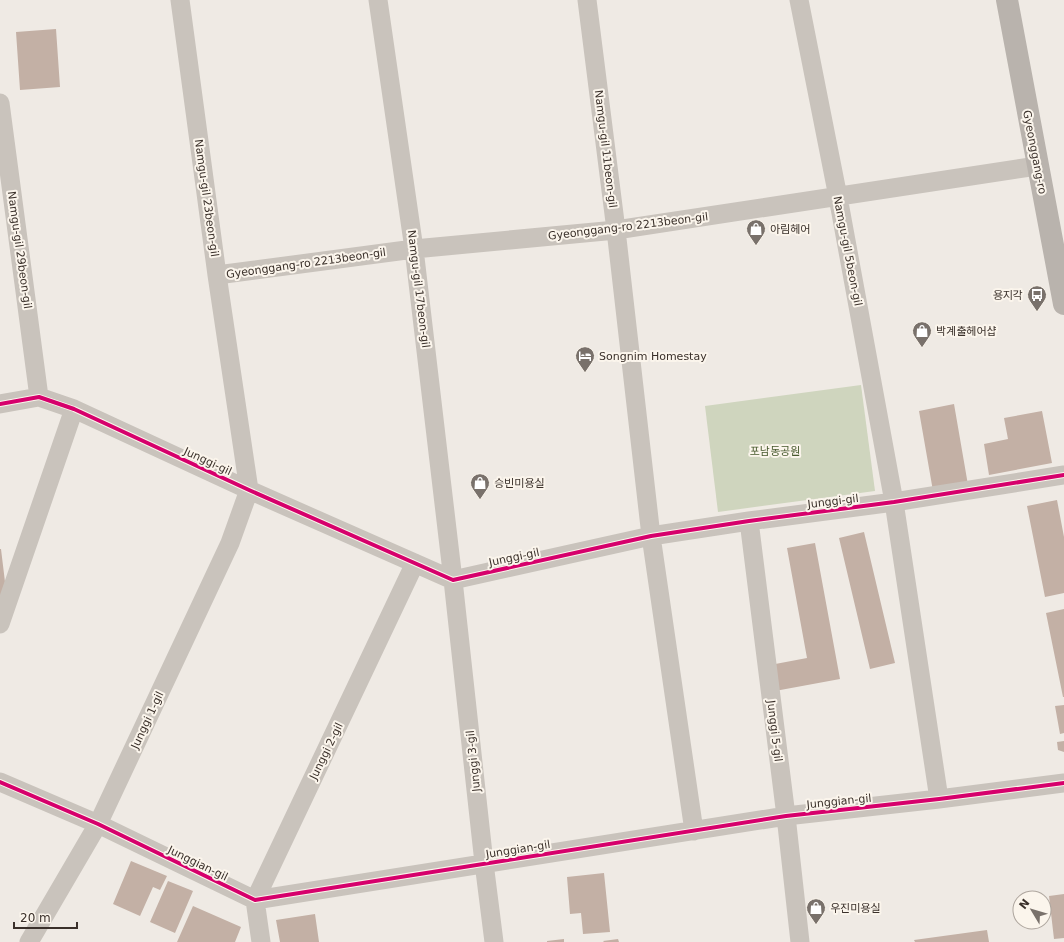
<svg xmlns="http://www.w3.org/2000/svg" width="1064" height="942" font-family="'DejaVu Sans','Noto Sans KR',sans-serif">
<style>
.green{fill:#cfd5be}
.building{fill:#c3b0a5}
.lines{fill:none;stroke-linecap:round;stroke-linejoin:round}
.street{stroke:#c9c3bc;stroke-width:19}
.secondary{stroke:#b9b3ad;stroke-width:22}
.cycleway-casing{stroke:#fbf5ec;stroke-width:6}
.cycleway{stroke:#d6006c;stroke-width:4}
.labels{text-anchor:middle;stroke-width:4;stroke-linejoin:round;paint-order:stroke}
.street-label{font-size:11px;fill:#3a302a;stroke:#fbf5ec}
.poi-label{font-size:11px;fill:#3a302a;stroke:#fbf5ec;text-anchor:start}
.park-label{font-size:11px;fill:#46592c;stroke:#fbf5ec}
</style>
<rect width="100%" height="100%" fill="#efeae4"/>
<path class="green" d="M861,385L875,491L718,512L705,406Z"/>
<path class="building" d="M56,29L60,87L20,90L16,32Z
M954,404L968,485L933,491L919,411Z
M1042,411L1052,463L989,475L984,444L1008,439L1004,418Z
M1057,500L1064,537V593L1045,597L1027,506Z
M864,532L895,663L870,669L839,538Z
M815,543L840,679L775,691L770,665L807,658L787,548Z
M0,549H1L5,582L0,600Z
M1064,609V697H1063L1046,613Z
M1064,705V733L1060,734L1055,706Z
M1064,741V752L1058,750L1057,742Z
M131,861L167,876L160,890L153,887L140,916L113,904Z
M604,873L610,932L583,934L581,913L570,914L567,877Z
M168,881L193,891L175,933L150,922Z
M1064,894V938L1054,939L1049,896Z
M193,906L241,927L235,942H177Z
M315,914L319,942H280L276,920Z
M987,930L989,942H915L914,940Z
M564,939V942H547V941Z
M618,939L619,942H604L603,941Z"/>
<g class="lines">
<path class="street" d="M378,0L414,249L453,580L484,863L494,942
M587,0L616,230L651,536L694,831
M799,0L838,197L894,502L939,799
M0,103L39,397
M217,275L414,249L616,230L1037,166
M0,404L39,397L74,409L249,490L453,580L651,536L749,521L894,502L1064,475
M749,521L786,816L800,942
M0,624L74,409
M0,782L98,824L255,900L786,816L939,799L1064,783
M29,942L98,824L230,543L249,490L217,275L180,0
M261,942L255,900L415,563"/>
<path class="secondary" d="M1007,0L1064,304"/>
<defs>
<path id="cycleway" d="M0,404L39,397L74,409L249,490L453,580L651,536L749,521L894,502L1064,475
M0,782L98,824L255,900L786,816L939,799L1064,783"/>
</defs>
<use href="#cycleway" class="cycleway-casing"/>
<use href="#cycleway" class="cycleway"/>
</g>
<defs>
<symbol id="shop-pin" viewBox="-11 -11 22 30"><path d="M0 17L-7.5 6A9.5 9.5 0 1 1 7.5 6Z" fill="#79716b" stroke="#fbf5ec"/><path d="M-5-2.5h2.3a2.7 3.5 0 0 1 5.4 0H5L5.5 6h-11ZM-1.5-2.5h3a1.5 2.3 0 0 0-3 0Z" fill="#fff"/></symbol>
<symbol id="bus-pin" viewBox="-11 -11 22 30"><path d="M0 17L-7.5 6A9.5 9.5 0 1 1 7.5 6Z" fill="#79716b" stroke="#fbf5ec"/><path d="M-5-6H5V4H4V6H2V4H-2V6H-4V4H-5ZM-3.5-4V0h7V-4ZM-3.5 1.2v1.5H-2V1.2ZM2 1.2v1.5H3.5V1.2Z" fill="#fff"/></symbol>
<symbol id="hotel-pin" viewBox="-11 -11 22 30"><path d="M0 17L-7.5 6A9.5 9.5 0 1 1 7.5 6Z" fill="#79716b" stroke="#fbf5ec"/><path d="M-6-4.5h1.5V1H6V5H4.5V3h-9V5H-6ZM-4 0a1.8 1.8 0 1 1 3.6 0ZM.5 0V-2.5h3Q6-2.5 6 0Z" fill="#fff"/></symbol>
</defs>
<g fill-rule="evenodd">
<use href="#shop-pin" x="745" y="218" width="22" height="30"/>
<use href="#bus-pin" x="1026" y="284" width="22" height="30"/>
<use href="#shop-pin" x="911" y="320" width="22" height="30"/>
<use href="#hotel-pin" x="574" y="345" width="22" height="30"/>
<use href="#shop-pin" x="469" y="472" width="22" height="30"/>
<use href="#shop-pin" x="805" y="897" width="22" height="30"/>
</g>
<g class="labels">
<g class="street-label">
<text transform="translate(606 149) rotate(83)" y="4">Namgu-gil 11beon-gil</text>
<text transform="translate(1035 152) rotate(79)" y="4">Gyeonggang-ro</text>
<text transform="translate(207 198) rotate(82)" y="4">Namgu-gil 23beon-gil</text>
<text transform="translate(628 226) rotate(-7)" y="4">Gyeonggang-ro 2213beon-gil</text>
<text transform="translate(20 250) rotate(82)" y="4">Namgu-gil 29beon-gil</text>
<text transform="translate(848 251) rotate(79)" y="4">Namgu-gil 5beon-gil</text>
<text transform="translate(306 263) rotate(-8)" y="4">Gyeonggang-ro 2213beon-gil</text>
<text transform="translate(419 289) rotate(83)" y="4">Namgu-gil 17beon-gil</text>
<text transform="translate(208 461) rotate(25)" y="4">Junggi-gil</text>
<text transform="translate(833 501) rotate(-7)" y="4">Junggi-gil</text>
<text transform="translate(514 557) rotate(-12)" y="4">Junggi-gil</text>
<text transform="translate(147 720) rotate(-65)" y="4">Junggi 1-gil</text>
<text transform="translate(775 731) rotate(83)" y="4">Junggi 5-gil</text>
<text transform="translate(326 751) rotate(-64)" y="4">Junggi 2-gil</text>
<text transform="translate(473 761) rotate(-96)" y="4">Junggi 3-gil</text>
<text transform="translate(839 801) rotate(-6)" y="4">Junggian-gil</text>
<text transform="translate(518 849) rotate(-9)" y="4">Junggian-gil</text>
<text transform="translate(198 863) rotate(26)" y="4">Junggian-gil</text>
</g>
<g class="poi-label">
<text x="770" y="233">아림헤어</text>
<text x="1023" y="299" text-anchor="end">용지각</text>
<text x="936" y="335">박계출헤어샵</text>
<text x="599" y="360">Songnim Homestay</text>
<text x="494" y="487">승빈미용실</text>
<text x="830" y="912">우진미용실</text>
</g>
<g class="park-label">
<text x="775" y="455">포남동공원</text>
</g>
</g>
<g transform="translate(1032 910) rotate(308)"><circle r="19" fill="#fbf5ec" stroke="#aea69e"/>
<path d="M0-3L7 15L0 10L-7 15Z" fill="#79716b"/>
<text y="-6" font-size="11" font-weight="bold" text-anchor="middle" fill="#3a302a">N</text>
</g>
<path d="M14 922v6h63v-6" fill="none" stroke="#3a302a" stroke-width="2"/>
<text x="20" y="922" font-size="12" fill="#3a302a" stroke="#fbf5ec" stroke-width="3" paint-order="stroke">20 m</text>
</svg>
